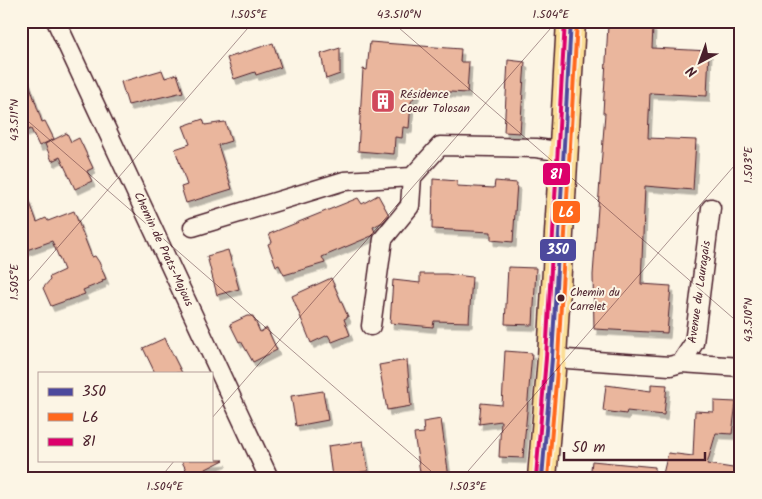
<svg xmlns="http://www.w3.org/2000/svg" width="762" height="499" font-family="Kalam,sans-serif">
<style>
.building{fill:#eab69d;stroke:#4a1f2b;filter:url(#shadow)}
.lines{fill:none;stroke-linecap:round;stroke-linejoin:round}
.minor-casing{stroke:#4a1f2b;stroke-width:21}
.primary-casing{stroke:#4a1f2b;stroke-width:31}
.minor{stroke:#fcf5e5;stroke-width:18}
.primary{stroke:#fcde96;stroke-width:28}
.bus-1-casing{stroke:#fcf5e5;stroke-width:8}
.bus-2-casing{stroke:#fcf5e5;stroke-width:8}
.bus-3-casing{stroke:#fcf5e5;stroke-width:8}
.bus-1{stroke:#4d499d;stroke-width:4}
.bus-2{stroke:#ff671b;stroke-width:4}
.bus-3{stroke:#dc006b;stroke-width:4}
.ticks{fill:none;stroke:#4a1f2b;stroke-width:1;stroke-opacity:0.45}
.bus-dot{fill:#4a1f2b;stroke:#fcf5e5;stroke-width:2}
.labels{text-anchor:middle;stroke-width:4;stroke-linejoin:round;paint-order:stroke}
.bus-label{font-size:11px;fill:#4a1f2b;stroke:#fcf5e5;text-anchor:start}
.poi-label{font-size:12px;fill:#4a1f2b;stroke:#fcf5e5;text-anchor:start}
.street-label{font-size:12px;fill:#4a1f2b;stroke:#fcf5e5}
.line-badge{stroke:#fcf5e5;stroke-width:2}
.badge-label{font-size:14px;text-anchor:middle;font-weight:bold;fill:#fff}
.neatline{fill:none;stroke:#4a1f2b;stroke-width:2}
.ticks-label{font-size:12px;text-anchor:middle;fill:#4a1f2b}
</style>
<defs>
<filter id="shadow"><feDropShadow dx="3" dy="5.5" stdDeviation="0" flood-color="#0004"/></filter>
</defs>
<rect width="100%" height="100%" fill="#fcf5e5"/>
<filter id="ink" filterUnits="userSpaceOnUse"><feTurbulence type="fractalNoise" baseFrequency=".02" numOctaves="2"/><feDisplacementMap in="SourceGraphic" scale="10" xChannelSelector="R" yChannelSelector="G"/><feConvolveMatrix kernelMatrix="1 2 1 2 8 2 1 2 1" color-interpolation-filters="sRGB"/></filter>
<g filter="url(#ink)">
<path class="building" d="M608,25L653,27L652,48L709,51L707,96L650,93L648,138L696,140L693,190L645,186L641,284L671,286L667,333L594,329L593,275L605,113H603Z
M370,42L461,49L460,62H469L467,93L419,90L411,102L409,128L403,127L402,138L395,137L394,154L358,151L363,69L367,70Z
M273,43L281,67L256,75L255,72L234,79L227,58Z
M340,48V74L326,79L321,54Z
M508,60L525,62L520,133L504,132Z
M24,68L42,122L45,121L54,139L39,146L31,129L21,133V69Z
M162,70L165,78L177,74L183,92L128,105L121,82Z
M203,119L205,125L225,122L231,141L218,145L232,189L186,203L181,187L187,185L175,149L190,144L183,126Z
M67,133L71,142L79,138L93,168L87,171L92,181L75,189L60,157L52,161L45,144Z
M433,179L457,181V186L494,188L495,181L517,183L513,242L491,240V232L432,229Z
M23,184L37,222L46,218L48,221L74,211L92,257L95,256L99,262L106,279L102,280L103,282L83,290L85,294L51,306L43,288L50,280L49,277L64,270L52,241L21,252Z
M378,195L389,215L383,222L373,227L375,232L374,235L322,257L325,263L284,275L279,265L276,266L268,244L272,242L269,234L358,198L362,204Z
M228,250L239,289L217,295L207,256Z
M508,267L536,268L533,325L505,324Z
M420,274H446L472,277L469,322L434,321L433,327L390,323L393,280L420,283Z
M331,278L348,317L344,319L350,335L332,342L328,335L311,343L292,296Z
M247,316H253L260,332L267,328L277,350L253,362L241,341L239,342L230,324Z
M165,338L168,345L182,373H155L143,348Z
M505,351L532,353L523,458L499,457L501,421L479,424L481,403L502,405Z
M407,360L411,406L387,410L379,365Z
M651,384L667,385L664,415L627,411L626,414L603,411L606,385L651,391Z
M323,391L328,420L296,426L291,396Z
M714,401L736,402L732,434L716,433L707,464L739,469L738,478H662L668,453L693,456L695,411L714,412Z
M441,419L449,478H421L414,434L424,433L423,422Z
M363,441L368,471L332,477L328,446Z
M181,460H224L190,477Z
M592,461L655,467V478H590Z"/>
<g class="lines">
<defs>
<path id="minor" d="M56,21L269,478
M193,227L344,181L412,177L440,146L536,148L564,152
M371,326L383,239L410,206L412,177
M552,358L670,366L681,363L694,343L711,208
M681,363L741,367"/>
<path id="primary" d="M542,478L552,358L571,21"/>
</defs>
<use href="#minor" class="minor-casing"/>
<use href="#primary" class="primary-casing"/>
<use href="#minor" class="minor"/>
<use href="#primary" class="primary"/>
<defs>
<path id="bus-1" d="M542,478L552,358L571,21"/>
<path id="bus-2" d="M548,478L558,358L577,21"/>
<path id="bus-3" d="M536,477L546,358L565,21"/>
</defs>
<use href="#bus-1" class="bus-1-casing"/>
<use href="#bus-2" class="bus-2-casing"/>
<use href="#bus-3" class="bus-3-casing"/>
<use href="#bus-1" class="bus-1"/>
<use href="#bus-2" class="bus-2"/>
<use href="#bus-3" class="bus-3"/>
</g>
</g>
<path class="ticks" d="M391,21L741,325M21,115L439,478M21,290L254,21M211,419L557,21M160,478L175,460M462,478L741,158"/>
<defs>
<symbol id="building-square" viewBox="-11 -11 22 22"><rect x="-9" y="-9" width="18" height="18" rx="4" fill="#d1495b" stroke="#fcf5e5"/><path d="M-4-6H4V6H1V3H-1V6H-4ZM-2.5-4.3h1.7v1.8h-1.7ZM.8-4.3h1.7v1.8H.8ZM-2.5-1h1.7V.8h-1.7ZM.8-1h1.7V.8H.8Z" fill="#fff"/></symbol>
</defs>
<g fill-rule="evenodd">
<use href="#building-square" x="369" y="87" width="28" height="28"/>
</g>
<circle class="bus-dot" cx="561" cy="298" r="4.5"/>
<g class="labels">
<g class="bus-label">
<text x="570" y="296">Chemin du<tspan x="570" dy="14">Carrelet</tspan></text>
</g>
<g class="poi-label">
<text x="400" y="98">Résidence<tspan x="400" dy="14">Coeur Tolosan</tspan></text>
</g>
<g class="street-label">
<text transform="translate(164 249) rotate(65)" y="4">Chemin de Prats-Majous</text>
<text transform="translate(699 292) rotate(-82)" y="4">Avenue du Lauragais</text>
</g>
</g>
<g class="line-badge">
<rect x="542" y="162" width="29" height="24" rx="5" fill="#dc006b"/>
<rect x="552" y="200" width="29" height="24" rx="5" fill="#ff671b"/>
<rect x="539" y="238" width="38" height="24" rx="5" fill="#4d499d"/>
</g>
<g class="badge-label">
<text x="556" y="179">81</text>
<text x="566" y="217">L6</text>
<text x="558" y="254">350</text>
</g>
<rect width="762" height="499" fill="none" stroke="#fcf5e5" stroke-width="55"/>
<rect x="38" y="372" width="175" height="90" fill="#fcf5e5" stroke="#b59f9b"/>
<rect x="48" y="388" width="25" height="8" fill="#4d499d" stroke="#b59f9b"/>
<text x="82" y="396" font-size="15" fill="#4a1f2b">350</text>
<rect x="48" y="413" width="25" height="8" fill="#ff671b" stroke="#b59f9b"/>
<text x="82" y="422" font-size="15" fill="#4a1f2b">L6</text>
<rect x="48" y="438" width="25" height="8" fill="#dc006b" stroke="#b59f9b"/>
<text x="82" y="446" font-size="15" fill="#4a1f2b">81</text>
<g transform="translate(700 62) rotate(221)" stroke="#fcf5e5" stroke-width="4" paint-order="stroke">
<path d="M0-4L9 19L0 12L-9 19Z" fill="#4a1f2b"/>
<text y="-8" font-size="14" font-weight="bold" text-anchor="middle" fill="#4a1f2b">N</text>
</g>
<path d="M564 452v8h141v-8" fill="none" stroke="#4a1f2b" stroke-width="2.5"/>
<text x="572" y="452" font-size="15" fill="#4a1f2b" stroke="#fcf5e5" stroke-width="4" paint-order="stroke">50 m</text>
<rect x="28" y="28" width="706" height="444" class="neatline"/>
<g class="ticks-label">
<text x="249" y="18">1.505°E</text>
<text x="399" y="18">43.510°N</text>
<text x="551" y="18">1.504°E</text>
<text transform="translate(14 120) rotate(-90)" y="4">43.511°N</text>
<text transform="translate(748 165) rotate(-90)" y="4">1.503°E</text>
<text transform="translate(14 282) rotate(-90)" y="4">1.505°E</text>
<text transform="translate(748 320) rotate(-90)" y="4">43.510°N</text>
<text x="165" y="490">1.504°E</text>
<text x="468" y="490">1.503°E</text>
</g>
</svg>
